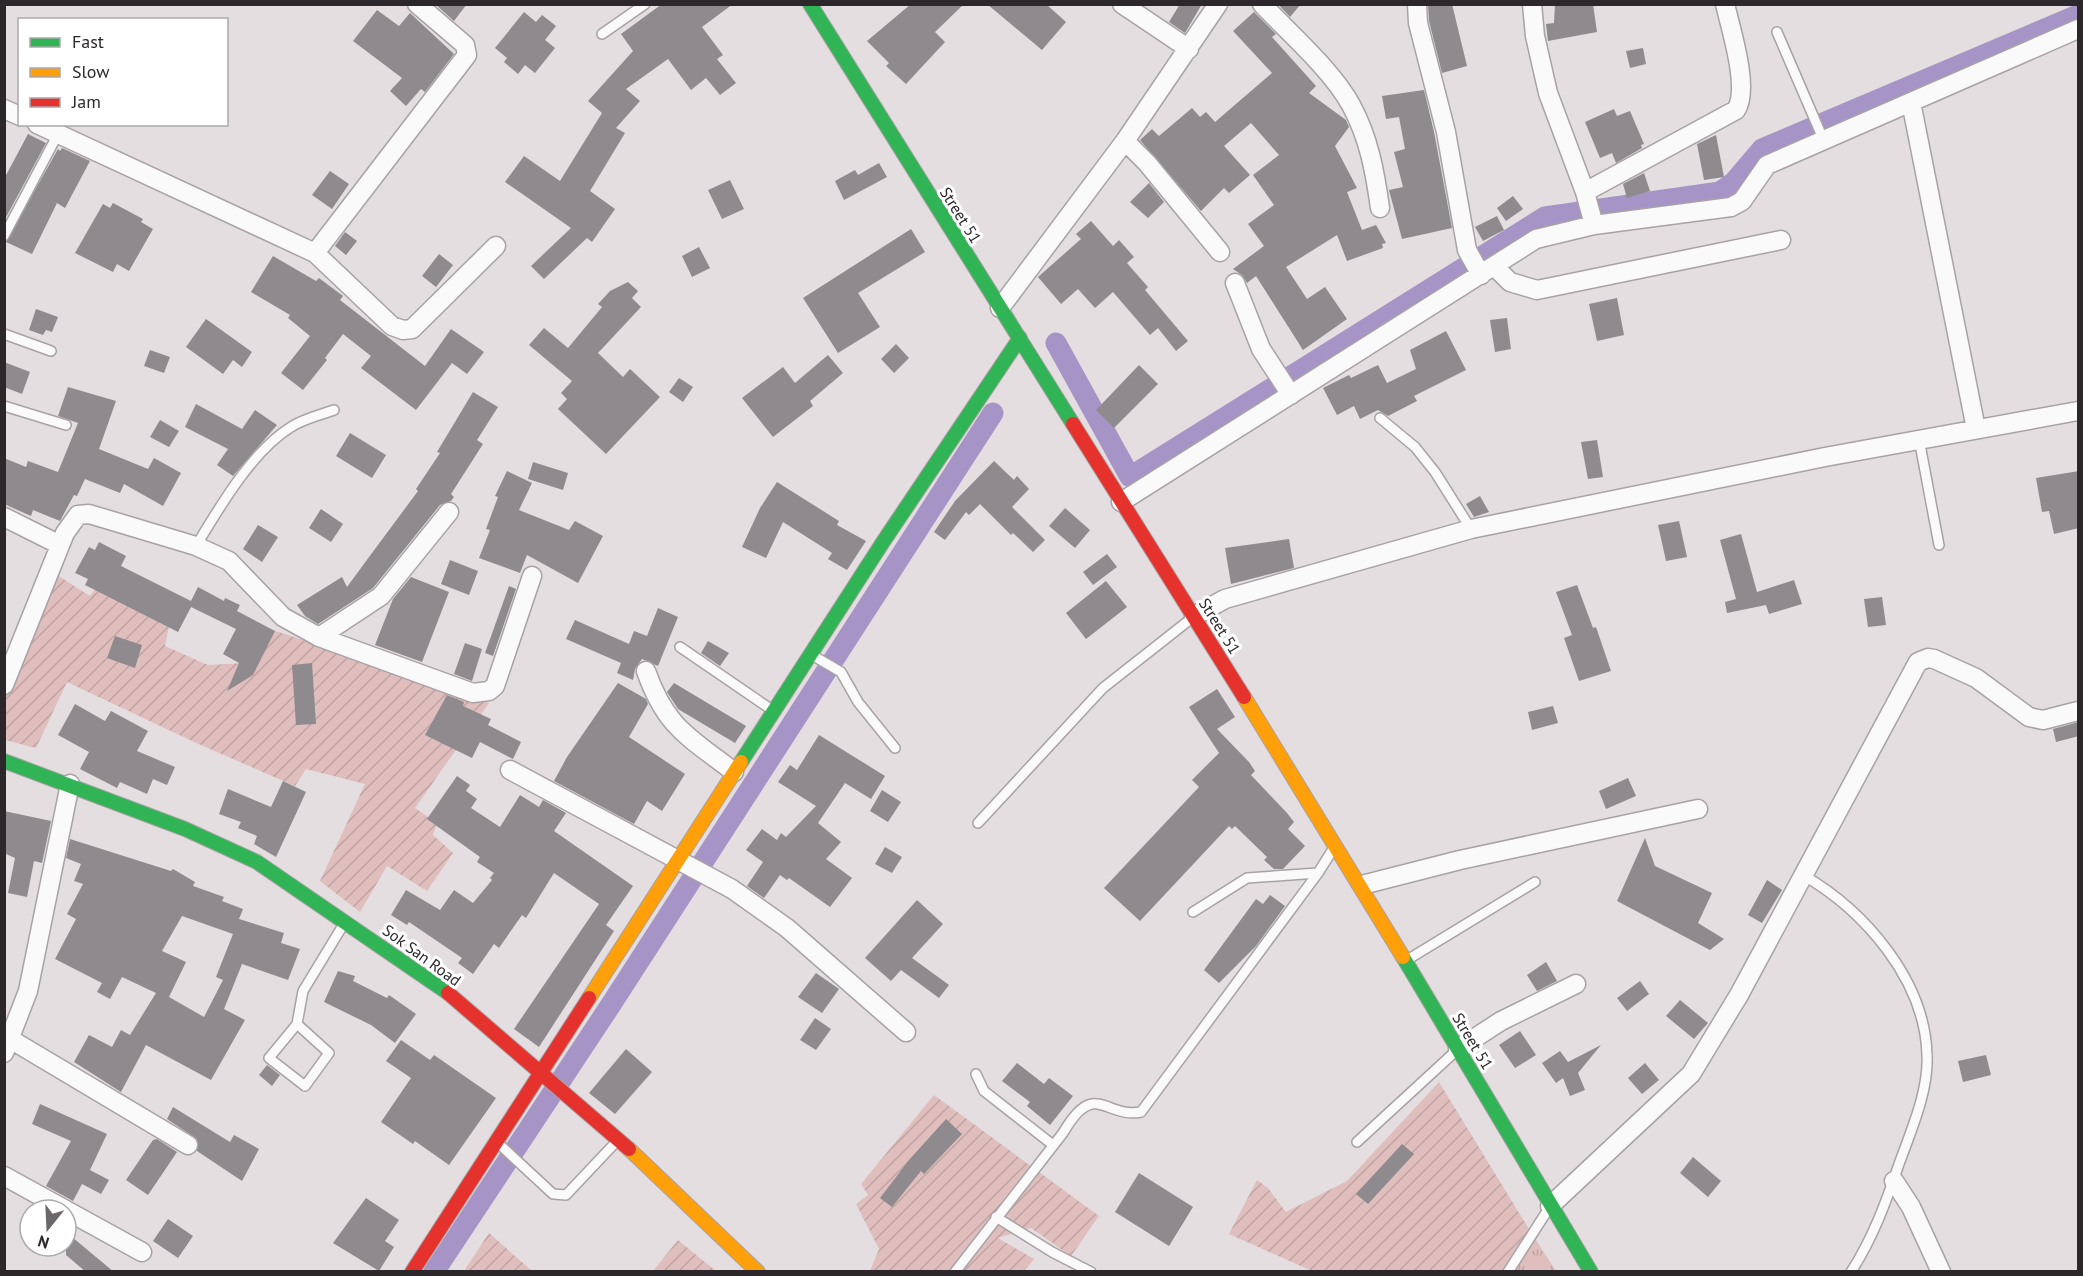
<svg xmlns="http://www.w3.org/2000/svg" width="2083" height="1276" font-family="'PT Sans',sans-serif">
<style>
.grass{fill:url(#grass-tufts)}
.garden{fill:url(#garden-furrows)}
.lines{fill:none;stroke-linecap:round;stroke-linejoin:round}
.canal{stroke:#a794c6;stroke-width:21}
.building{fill:#8e8a8d;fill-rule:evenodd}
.lane-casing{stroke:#a8a2a5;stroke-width:12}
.street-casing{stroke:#a8a2a5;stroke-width:21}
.fast-casing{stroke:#a8a2a5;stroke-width:16}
.slow-casing{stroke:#a8a2a5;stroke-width:16}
.jam-casing{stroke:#a8a2a5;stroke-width:16}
.lane{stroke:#fbfafa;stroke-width:9}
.street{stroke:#fbfafa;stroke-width:18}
.fast{stroke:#30b455;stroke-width:14}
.slow{stroke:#ff9f0a;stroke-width:14}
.jam{stroke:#e5322d;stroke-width:14}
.labels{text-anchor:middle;stroke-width:6;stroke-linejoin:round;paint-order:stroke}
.street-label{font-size:16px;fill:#2c272a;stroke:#fff}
</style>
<defs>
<pattern id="grass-tufts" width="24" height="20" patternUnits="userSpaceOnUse" patternTransform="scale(1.5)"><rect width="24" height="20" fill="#e0bebd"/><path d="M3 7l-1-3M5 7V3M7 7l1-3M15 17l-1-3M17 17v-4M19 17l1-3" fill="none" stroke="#c0a3a3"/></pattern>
<pattern id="garden-furrows" width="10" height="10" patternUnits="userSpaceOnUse" patternTransform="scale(1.5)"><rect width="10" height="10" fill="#e0bebd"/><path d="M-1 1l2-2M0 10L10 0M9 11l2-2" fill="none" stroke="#c0a3a3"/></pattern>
</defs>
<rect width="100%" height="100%" fill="#e4dee1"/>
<path class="grass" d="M1532,1234L1556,1271L1505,1272Z"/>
<path class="garden" d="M57,575L90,596L102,580L172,611L165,646L208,665L245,663L270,629L489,703L415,808L437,823L433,835L453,853L427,891L387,866L360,912L320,881L365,784L306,769L295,786L194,742L67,682L36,748L5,740V690Z
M1439,1082L1532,1234L1506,1272L1312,1271L1229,1234L1257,1180L1268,1188L1286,1212L1347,1181Z
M934,1095L1099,1216L1071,1256L1031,1228L998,1238L1034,1259L1024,1271H870L879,1249L856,1204L868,1195L861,1184Z
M489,1233L532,1271H464Z
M678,1240L716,1271H653Z"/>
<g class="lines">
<path class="canal" d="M1056,343L1130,477L1545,217L1720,192L1733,183L1762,149L2078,15
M434,1272L612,1003L993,413"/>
</g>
<path class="building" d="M435,4H467L454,21Z
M662,4H733L702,27L723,55L717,59L736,83L720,95L706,78L691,90L668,59L626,89L640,101L616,128L625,133L590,191L615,209L592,242L587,238L544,279L531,266L571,228L505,182L524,156L560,181L602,113L588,101L633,51L621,34Z
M911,4H964L935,32L945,42L906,84L886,66L889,63L867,41Z
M987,4H1046L1066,22L1042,50Z
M1180,4H1202L1185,33L1169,22Z
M1278,4H1301L1290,17Z
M1428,4H1452L1467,66L1442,73L1429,21Z
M1555,4H1593L1597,32L1548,41L1546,24L1554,23Z
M377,10L399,26L410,13L454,54L425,92L421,89L406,106L390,91L402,78L353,41Z
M524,12L536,22L542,15L556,26L545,40L555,48L535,73L525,65L518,74L504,62L507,58L495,48Z
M1254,12L1276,34L1272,37L1316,86L1309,93L1346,120L1349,127L1335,146L1357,188L1347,192L1362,230L1376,225L1386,243L1382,244L1383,248L1347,261L1337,235L1286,267L1307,299L1325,287L1347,319L1303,350L1256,276L1247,283L1242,275L1233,269L1264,246L1248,224L1274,205L1253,175L1279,155L1251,123L1224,146L1250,175L1229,193L1224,188L1201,211L1140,140L1152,129L1159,136L1192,108L1200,117L1206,112L1215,122L1272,73L1233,31Z
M1643,48L1646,64L1630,68L1626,51Z
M1424,90L1434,132L1452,228L1402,239L1389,190L1403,187L1394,152L1405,149L1399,117L1386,119L1382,96Z
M1614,109L1617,116L1630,111L1644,144L1641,145L1642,148L1616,163L1612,153L1600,158L1585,122Z
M28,134L46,143L4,221V179Z
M1716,135L1724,177L1704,180L1697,144Z
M62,148L90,161L65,208L57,203L32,254L6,242L58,149L60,151Z
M879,163L887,177L844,200L835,181L855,170L858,175Z
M330,171L349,184L332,209L312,195Z
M1644,173L1650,191L1627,198L1623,184Z
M730,180L744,209L722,219L708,190Z
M1149,183L1164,202L1148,218L1130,202Z
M1513,196L1523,209L1506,221L1497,208Z
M113,203L143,219L141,222L153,229L129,271L117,264L113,272L75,253L103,204L110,208Z
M1497,216L1504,230L1483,241L1475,227Z
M1091,221L1113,246L1119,240L1134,257L1127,263L1148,287L1145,290L1188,341L1176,351L1158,328L1150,335L1113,292L1095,308L1078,289L1061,304L1038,277L1081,239L1076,234Z
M911,229L925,252L858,293L880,327L838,353L803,298Z
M345,232L357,241L346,255L335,246Z
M699,247L710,268L692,277L682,256Z
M439,254L453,265L436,287L422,276Z
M273,256L316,281L319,278L343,296L340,300L425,366L451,329L484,352L467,374L452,363L416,410L361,368L371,356L343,334L325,358L327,360L303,390L281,373L310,336L288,318L290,315L251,292Z
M628,282L638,291L632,298L641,307L598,353L623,377L630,369L660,397L606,454L558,409L567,399L561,393L572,381L529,345L544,328L568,348L602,307L598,304L610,291Z
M1617,298L1624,335L1597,341L1589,304Z
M36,309L58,317L52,332L46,330L43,335L29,330Z
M1507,318L1511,349L1495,352L1490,320Z
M206,319L252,352L242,367L233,360L223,374L186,347Z
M1446,331L1466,370L1414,396L1417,401L1388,416L1378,410L1360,419L1354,406L1337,415L1323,388L1349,375L1351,378L1378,365L1387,383L1416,369L1410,350Z
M896,344L909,358L894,373L881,359Z
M150,350L170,357L164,373L144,366Z
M828,355L843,373L810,401L813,406L773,437L742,398L783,367L795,383Z
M4,362L30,372L22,394L4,387Z
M1139,365L1158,384L1114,428L1096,410Z
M679,378L693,387L683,402L669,392Z
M68,387L116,401L99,449L148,469L154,458L181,473L163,506L124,484L120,493L85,479L77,496L74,495L60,521L33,510L31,516L4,504V458L26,467L28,461L58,472L78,423L58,416Z
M473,392L498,407L477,440L483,444L451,494L454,497L451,501L440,505L373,588L318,624L305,616L297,605L342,577L347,587L372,553L418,491L416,489L440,453L437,452Z
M196,404L242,429L255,410L277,425L233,476L217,465L228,449L185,427Z
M160,420L179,431L169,447L150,437Z
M350,433L386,455L372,478L336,456Z
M1597,440L1603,477L1588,479L1581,442Z
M994,461L1014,480L1017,476L1029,489L1012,507L1045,540L1033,552L1013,533L1011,535L980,504L969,515L966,512L945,540L934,532L955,501Z
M533,462L568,473L563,490L528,479Z
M507,471L532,483L519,510L569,530L575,521L603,536L578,583L527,555L520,573L479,558L490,530L486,529L498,497L495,496Z
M2079,471V528L2054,534L2049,511L2042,512L2036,478Z
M777,482L839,521L837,525L866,541L847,570L828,559L832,553L783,522L766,558L742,547L760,508Z
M1480,496L1489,512L1474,517L1466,504Z
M1065,508L1090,530L1075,548L1049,526Z
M321,509L343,524L331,542L309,528Z
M1679,521L1687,557L1666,561L1658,525Z
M258,525L278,537L262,562L243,549Z
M1741,534L1757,592L1794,580L1802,604L1769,614L1766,605L1727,613L1725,602L1736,599L1720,540Z
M1289,539L1294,568L1231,584L1225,548Z
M99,542L126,556L121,566L191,601L198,587L224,601L225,598L240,605L237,611L275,631L253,675L227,691L239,663L223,654L236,629L191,607L178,632L85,585L88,579L75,573L89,547L95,550Z
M1107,554L1117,567L1093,585L1083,572Z
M450,560L478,571L469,595L441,584Z
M411,577L449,592L422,662L375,645L393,599Z
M1106,581L1127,607L1086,639L1066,613Z
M1577,585L1593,628L1596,627L1611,671L1579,681L1564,638L1572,635L1556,592Z
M509,586L516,589L493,656L485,653Z
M1882,597L1886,625L1868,627L1864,599Z
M658,608L678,617L658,666L642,659L635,669L633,680L617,673L621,663L566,639L575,620L629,644L634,631L647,636Z
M115,636L142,645L135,668L107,658Z
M708,641L729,653L720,666L701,653Z
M465,643L482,649L472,681L454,674Z
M312,663L316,724L296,725L292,665Z
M618,683L646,699L648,704L629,737L685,774L662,811L647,801L634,824L554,781L567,757Z
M674,683L746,726L735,743L678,709L667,692Z
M1217,689L1235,717L1217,729L1249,762L1255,771L1251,775L1287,813L1294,822L1288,829L1305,846L1283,869H1274L1264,860L1267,857L1235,826L1232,829L1229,826L1140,921L1104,888L1199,787L1192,780L1219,753L1189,707Z
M447,695L464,702L463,706L491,719L488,725L521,742L513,759L480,742L472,758L425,735Z
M75,704L105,721L111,711L148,731L137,751L175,767L167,785L153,779L147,794L120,782L117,788L80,769L89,752L58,735Z
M1553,706L1558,723L1532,730L1528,712Z
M2079,722V736L2056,742L2053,729Z
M819,735L885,776L871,799L845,783L818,823L841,842L826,859L852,878L830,907L789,878L787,880L780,875L764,898L747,886L763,862L746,850L762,829L777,840L781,833L786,837L816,806L778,782L790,765L797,770Z
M457,776L470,785L466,791L477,799L471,808L500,827L520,795L539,807L543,800L566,813L554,831L633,886L606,925L614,931L539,1047L514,1029L599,904L554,873L526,918L522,915L499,948L494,944L473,974L458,963L462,958L409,922L407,925L391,915L406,890L440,910L454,890L473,903L492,880L490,878L494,873L477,862L480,857L427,819Z
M1628,778L1636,796L1606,809L1599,791Z
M283,781L306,792L276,857L254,844L257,836L238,828L241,822L219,814L228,789L271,807Z
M882,790L901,802L888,822L870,811Z
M4,811L51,821L42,863L34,861L27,897L8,893L15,858L4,853Z
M1645,838L1655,866L1712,893L1698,923L1724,939L1710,950L1617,901Z
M70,839L171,871L173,869L195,882L193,886L224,897L222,901L243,909L239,919L284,933L281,943L300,949L288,980L242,964L224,1009L245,1020L211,1080L146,1045L121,1092L74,1062L89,1035L112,1047L121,1030L130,1035L156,993L122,977L110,999L97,992L102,983L55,959L76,919L67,914L83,884L74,881L81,864L66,858ZM182,916L233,934L216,977L223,980L204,1017L169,997L186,962L162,951Z
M885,847L902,857L892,873L875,864Z
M1767,880L1782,890L1762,923L1748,915Z
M1270,895L1285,906L1256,946L1219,983L1204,970L1256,899L1263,904Z
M917,900L943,924L912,958L949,985L939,998L901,970L891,981L865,958Z
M1546,962L1557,981L1537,991L1527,975Z
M338,971L355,976L353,981L387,998L389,995L416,1014L395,1043L371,1025L324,1002Z
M816,973L839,989L822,1013L798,997Z
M1640,981L1649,994L1627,1011L1617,998Z
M1680,1000L1708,1023L1694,1039L1666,1016Z
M815,1018L831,1029L816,1050L800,1040Z
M1520,1031L1536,1055L1515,1068L1499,1045Z
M401,1040L430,1060L434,1055L496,1098L449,1165L415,1141L413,1144L381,1122L411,1078L386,1061Z
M1601,1045L1578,1073L1585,1090L1570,1096L1563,1078L1556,1083L1542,1063L1560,1051L1568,1062Z
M626,1049L652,1072L615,1114L589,1093Z
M1986,1055L1991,1075L1963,1082L1958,1061Z
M1017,1063L1044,1084L1049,1078L1073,1096L1050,1125L1027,1106L1030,1102L1002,1081Z
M1645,1063L1659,1080L1642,1094L1628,1078Z
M267,1065L280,1075L272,1086L259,1075Z
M40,1104L107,1134L90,1170L109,1180L101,1194L82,1184L73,1201L46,1186L71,1141L32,1124Z
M173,1107L230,1142L234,1135L259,1149L242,1181L197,1151V1139L167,1119Z
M946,1119L962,1134L924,1174L921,1171L892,1207L880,1198L909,1160Z
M157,1139L177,1152L148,1195L126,1180L153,1140Z
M1402,1144L1414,1154L1368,1204L1356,1194Z
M1693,1157L1721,1181L1708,1197L1680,1173Z
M1139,1173L1193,1207L1169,1246L1115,1212Z
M366,1198L399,1220L385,1241L394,1247L379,1271L333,1243Z
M168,1219L193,1236L178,1258L153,1241Z
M66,1232L114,1272H86L66,1255Z"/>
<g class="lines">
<defs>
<path id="lane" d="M1777,32L1824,141
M602,34L645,4
M4,236L58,134
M4,334L51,351
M4,406L66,425
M1380,418L1415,447L1435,472L1471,529
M1919,439L1939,545
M196,546C219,508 252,451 291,427C303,419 320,415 334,410
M680,647L772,710
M812,655L841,672L858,702L895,748
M978,823L1103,688L1192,618
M1803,875C1865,911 1925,980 1927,1055C1929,1090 1911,1131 1899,1164C1886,1202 1873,1238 1851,1272
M1193,912L1247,878L1318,873
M1407,960L1535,882
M297,1024L329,1053L305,1086L269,1058L297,1024L303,991L345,922
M976,1074L984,1091L1053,1145
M1357,1142L1457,1050
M498,1143L553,1194L566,1195L617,1141
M996,1217L1052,1252L1091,1272
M955,1272L1063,1133C1095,1078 1105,1119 1141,1112L1318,873L1335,846
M1508,1272L1549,1208"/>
<path id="street" d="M1122,4L1189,49
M1262,4C1290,34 1332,70 1351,105C1369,138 1375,172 1380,208
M1417,4L1418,23L1446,132L1467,250L1481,275
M1532,4L1535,36L1548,93L1585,192L1594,225
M1911,102L1976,429
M4,109L20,116
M37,124L315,253L392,326L403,330L412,329L496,246
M1125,141L1147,163L1220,252
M1585,192L1736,110C1750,89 1731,30 1725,4
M315,253L467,55L465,45L417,4
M1494,266L1510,282L1537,290L1781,240
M1235,283L1261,349L1291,395
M1000,308L1125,141L1218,4
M1121,502L1536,239L1594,225L1731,207L1742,201L1767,165L2078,29
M4,517L60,545
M1194,616L1225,599L1471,529L1825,457L2078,411
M319,637L381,596L449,512
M646,671C666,728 689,737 734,772
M4,685L65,533L78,515L89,514L196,546L229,561L283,617L319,637L473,693L489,691L495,686L532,576
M510,770L732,889L787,928L906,1032
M1362,885L1460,860L1698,809
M10,1039L188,1145
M1458,1049L1501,1021L1576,984
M4,1053L28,991L70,784
M4,1176L142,1252
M1894,1181L1911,1207L1941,1272
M1550,1206L1691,1074L1739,995L1918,662L1928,658L1934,659L1976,678L2029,717L2043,720L2078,711"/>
<path id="fast" d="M810,4L1073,424
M4,761L185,829L257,862L448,993
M741,762L883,542L1020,338
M1403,957L1591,1272"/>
<path id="slow" d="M1244,697L1403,957
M589,998L741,762
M629,1149L758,1272"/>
<path id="jam" d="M1073,424L1244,697
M448,993L629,1149
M412,1272L589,998"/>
</defs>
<use href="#lane" class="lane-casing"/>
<use href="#street" class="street-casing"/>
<use href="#fast" class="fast-casing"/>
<use href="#slow" class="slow-casing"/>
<use href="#jam" class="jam-casing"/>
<use href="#lane" class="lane"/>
<use href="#street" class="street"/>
<use href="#fast" class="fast"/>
<use href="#slow" class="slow"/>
<use href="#jam" class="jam"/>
</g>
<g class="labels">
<g class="street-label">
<text transform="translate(961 215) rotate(58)" y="6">Street 51</text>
<text transform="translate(1220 626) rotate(58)" y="6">Street 51</text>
<text transform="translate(422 955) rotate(36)" y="6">Sok San Road</text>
<text transform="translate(1473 1041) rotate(59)" y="6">Street 51</text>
</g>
</g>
<rect width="2083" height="1276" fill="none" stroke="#2c272a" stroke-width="12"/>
<rect x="18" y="18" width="210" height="108" fill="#ffffff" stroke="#aba9aa" stroke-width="1.5"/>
<rect x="30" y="38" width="30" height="9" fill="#30b455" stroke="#aba9aa" stroke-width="1.5"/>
<text x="72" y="48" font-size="18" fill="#2c272a">Fast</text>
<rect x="30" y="68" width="30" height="9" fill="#ff9f0a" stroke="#aba9aa" stroke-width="1.5"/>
<text x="72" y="78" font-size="18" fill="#2c272a">Slow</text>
<rect x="30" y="98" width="30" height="9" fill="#e5322d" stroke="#aba9aa" stroke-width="1.5"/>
<text x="72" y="108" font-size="18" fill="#2c272a">Jam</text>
<g transform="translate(48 1228) rotate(198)"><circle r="28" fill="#ffffff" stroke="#aba9aa" stroke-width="1.5"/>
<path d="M0-4.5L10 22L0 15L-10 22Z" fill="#6c676a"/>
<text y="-9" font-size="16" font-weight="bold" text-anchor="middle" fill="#2c272a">N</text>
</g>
</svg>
